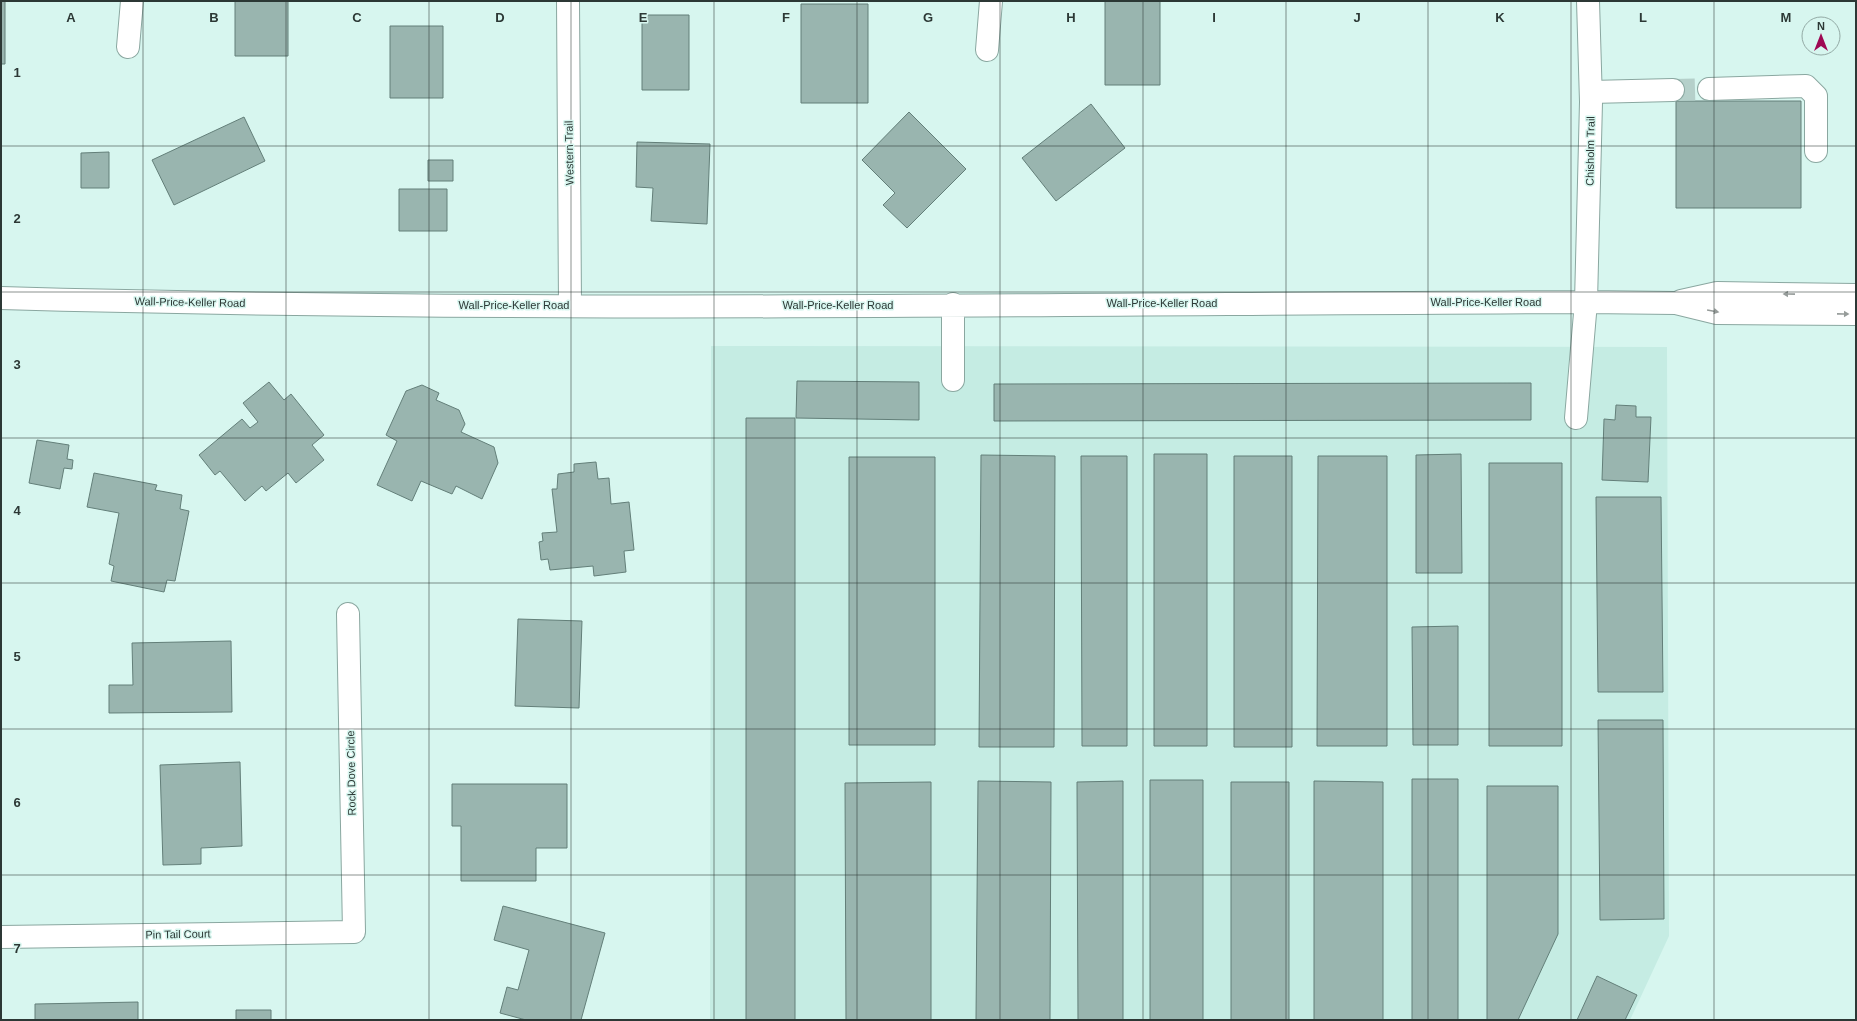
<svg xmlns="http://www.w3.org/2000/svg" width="1857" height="1021" font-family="Helvetica,sans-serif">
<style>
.built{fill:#c5ece3}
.building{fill:#99b5af;stroke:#637f79}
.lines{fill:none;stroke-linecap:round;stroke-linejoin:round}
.minor-tunnel{stroke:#b5d0ca;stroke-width:22;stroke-dasharray:22 11;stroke-linecap:butt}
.minor-casing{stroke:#8aa7a0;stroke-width:24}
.minor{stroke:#fff;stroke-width:22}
.oneway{fill:#969c9a}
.grid{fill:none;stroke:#2c3835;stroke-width:1;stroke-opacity:0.55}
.labels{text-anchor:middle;stroke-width:3;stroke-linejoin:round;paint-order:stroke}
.street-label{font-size:11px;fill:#2c3835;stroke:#d7f6ef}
.grid-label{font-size:13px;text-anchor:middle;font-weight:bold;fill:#2c3835;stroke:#d7f6ef;stroke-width:3;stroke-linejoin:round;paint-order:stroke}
</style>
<rect width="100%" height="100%" fill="#d7f6ef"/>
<path class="built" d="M711,346L1667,347L1669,936L1630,1020H710Z"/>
<path class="building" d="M1,1H5V64H1Z
M235,1H288V56H235Z
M1105,1H1160V85H1105Z
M801,4H868V103H801Z
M642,15H689V90H642Z
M390,26H443V98H390Z
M1676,101H1801V208H1676Z
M1091,104L1125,148L1056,201L1022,158Z
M909,112L966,169L907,228L883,205L895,193L862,160Z
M244,117L265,161L174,205L152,160Z
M637,142L710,144L707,224L651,221L653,188L636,187Z
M109,152V188H81V153Z
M428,160H453V181H428Z
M399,189H447V231H399Z
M797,381L919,382V420L796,418Z
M269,382L284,400L291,394L324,435L312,445L324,460L296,483L288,473L266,491L262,486L245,501L220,471L215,475L199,455L242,419L250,428L258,422L243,403Z
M1531,383V420L994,421V384Z
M422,385L439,393L436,400L459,410L465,424L461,432L494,447L498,463L482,499L456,486L452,494L421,481L412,501L377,485L397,441L386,435L406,391Z
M1616,405L1636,406V417H1651L1648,482L1602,480L1604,419L1615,420Z
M746,418H795V1020H746Z
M37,440L69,445L67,459L73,460L72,469L64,468L60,489L29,483Z
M1154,454H1207V746H1154Z
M1461,454L1462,573H1416V455Z
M981,455L1055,456L1054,747H979Z
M1081,456H1127V746H1082Z
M1234,456H1292V747H1234Z
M1318,456H1387V746H1317Z
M849,457H935V745H849Z
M596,462L598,479L609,478L611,504L629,502L634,550L624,551L626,572L594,576L593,566L550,570L548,559L541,560L539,542L543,541L542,533L557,532L552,489H557L558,474L574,472V464Z
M1489,463H1562V746H1489Z
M94,473L157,485L155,490L182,495L180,509L189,511L175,581L167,580L164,592L111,581L114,566L109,564L119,513L87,507Z
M1596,497H1661L1663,692H1598Z
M518,619L582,621L579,708L515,706Z
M1458,626V745H1413L1412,627Z
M231,641L232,712L109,713V685H133L132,643Z
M1598,720H1663L1664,919L1600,920Z
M240,762L242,846L201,848V864L163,865L160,765Z
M1412,779H1458V1020H1412Z
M1150,780H1203V1020H1150Z
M978,781L1051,782L1050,1020H976Z
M1123,781V1020H1078L1077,782Z
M1314,781L1383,782V1020H1314Z
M931,782V1020H846L845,783Z
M1231,782H1289V1020H1231Z
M452,784H567V848H536V881H461V826H452Z
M1487,786H1558V934L1518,1020H1487Z
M503,906L605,933L581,1020H526L500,1013L507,987L518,990L529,950L494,940Z
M1597,976L1637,995L1625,1020H1577Z
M138,1002V1020H35V1004Z
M236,1010H271V1020H236Z"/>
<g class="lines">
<path class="minor-tunnel" d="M1673,90L1709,89"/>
<defs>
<path id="minor" d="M568,1L570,306
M128,47L132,1
M987,50L991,1
M1709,89L1806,86L1816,96V151
M1591,92L1673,90
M1,298C529,313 1058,304 1586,302L1676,303L1717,313L1856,314
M1681,301L1717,293L1856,295
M953,304V380
M1576,418L1586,302L1591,102L1588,1
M1,937L354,932L348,614"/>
</defs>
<use href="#minor" class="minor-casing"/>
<use href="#minor" class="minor"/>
</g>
<defs><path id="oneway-solid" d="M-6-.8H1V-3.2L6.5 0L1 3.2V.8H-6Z"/></defs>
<g class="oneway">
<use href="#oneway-solid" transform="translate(1789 294) rotate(-179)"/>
<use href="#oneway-solid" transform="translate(1713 311) rotate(10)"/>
<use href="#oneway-solid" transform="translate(1843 314) rotate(1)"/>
</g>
<path class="grid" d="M143,1V1020M286,1V1020M429,1V1020M571,1V1020M714,1V1020M857,1V1020M1000,1V1020M1143,1V1020M1286,1V1020M1428,1V1020M1571,1V1020M1714,1V1020M1,146H1856M1,292H1856M1,438H1856M1,583H1856M1,729H1856M1,875H1856"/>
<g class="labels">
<g class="street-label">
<text transform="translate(1590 151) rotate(-89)" y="4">Chisholm Trail</text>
<text transform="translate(569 153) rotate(-91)" y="4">Western Trail</text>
<text transform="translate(190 302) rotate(1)" y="4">Wall-Price-Keller Road</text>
<text x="1486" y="306">Wall-Price-Keller Road</text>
<text x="1162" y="307">Wall-Price-Keller Road</text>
<text x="514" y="309">Wall-Price-Keller Road</text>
<text x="838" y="309">Wall-Price-Keller Road</text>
<text transform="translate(351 773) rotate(-91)" y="4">Rock Dove Circle</text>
<text transform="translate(178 934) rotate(-1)" y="4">Pin Tail Court</text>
</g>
</g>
<g class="grid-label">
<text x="71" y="22">A</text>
<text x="214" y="22">B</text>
<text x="357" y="22">C</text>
<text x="500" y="22">D</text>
<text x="643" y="22">E</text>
<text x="786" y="22">F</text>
<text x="928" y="22">G</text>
<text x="1071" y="22">H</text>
<text x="1214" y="22">I</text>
<text x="1357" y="22">J</text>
<text x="1500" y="22">K</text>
<text x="1643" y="22">L</text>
<text x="1786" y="22">M</text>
<text x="17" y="77">1</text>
<text x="17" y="223">2</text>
<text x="17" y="369">3</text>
<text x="17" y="515">4</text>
<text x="17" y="661">5</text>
<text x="17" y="807">6</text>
<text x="17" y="953">7</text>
</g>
<rect width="1857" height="1021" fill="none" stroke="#2c3835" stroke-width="4"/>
<g transform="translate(1821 36)"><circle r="19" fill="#d7f6ef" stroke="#93aaa5"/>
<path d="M0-3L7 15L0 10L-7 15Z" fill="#9e0953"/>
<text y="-6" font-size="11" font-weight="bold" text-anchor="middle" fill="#2c3835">N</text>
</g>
</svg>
